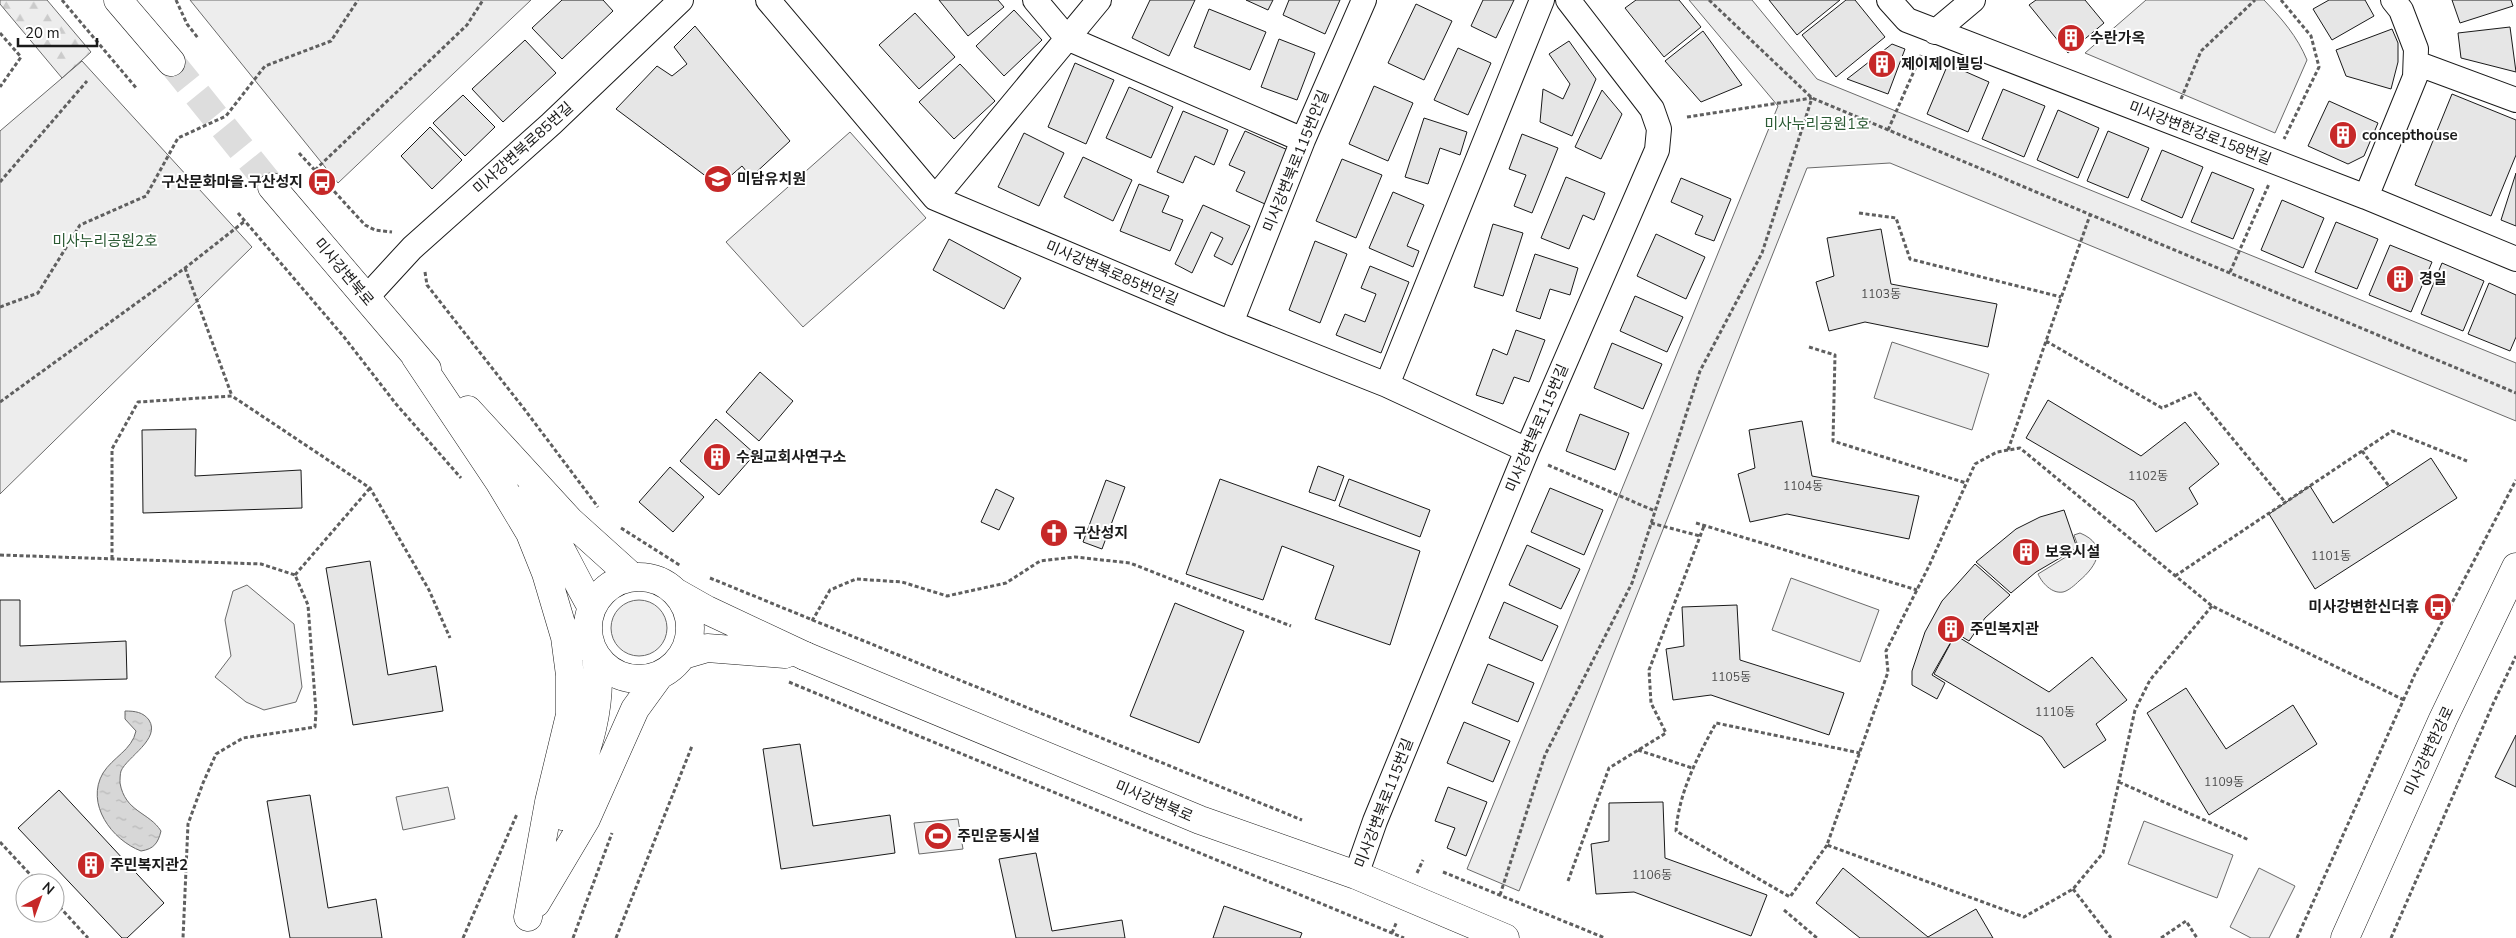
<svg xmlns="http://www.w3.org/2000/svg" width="2516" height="938" font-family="'Nunito Sans','Noto Sans KR',sans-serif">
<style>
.green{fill:#ededed;stroke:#6a6a6a}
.forest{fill:url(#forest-firs);stroke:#6a6a6a}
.water{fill:url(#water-ripples);stroke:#6a6a6a}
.building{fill:#e6e6e6;stroke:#1a1a1a}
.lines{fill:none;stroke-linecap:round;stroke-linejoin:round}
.secondary-tunnel{stroke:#ddd;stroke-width:28;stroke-dasharray:28 14;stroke-linecap:butt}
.minor-casing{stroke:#1a1a1a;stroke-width:26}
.tertiary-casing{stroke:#1a1a1a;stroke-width:29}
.secondary-casing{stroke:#1a1a1a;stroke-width:29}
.path{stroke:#5f5f5f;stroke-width:3;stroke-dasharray:4 2.5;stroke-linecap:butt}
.minor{stroke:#fff;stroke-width:24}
.tertiary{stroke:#fff;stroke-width:28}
.secondary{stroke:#fff;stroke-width:28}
.labels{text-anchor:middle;stroke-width:4;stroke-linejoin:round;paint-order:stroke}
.number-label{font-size:12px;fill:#4d4d4d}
.poi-label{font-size:15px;font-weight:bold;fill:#1a1a1a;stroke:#fff;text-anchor:start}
.park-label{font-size:15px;fill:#2b5a34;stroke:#fff}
.street-label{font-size:15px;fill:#1a1a1a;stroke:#fff}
</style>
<defs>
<pattern id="forest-firs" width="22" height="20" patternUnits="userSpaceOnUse" patternTransform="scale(1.25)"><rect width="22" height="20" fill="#ededed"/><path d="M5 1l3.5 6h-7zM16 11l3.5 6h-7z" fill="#cbcbcb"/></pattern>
<pattern id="water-ripples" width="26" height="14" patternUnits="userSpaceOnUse" patternTransform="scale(1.25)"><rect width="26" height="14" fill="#d7d7d7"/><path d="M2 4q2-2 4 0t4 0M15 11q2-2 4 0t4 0" fill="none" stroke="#b8b8b8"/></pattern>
</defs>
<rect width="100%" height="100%" fill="#fff"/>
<path class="green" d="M190,0H531L338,183Z
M1689,0H1752L1817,79L2516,363V421L1890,163L1807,168L1519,891L1467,869L1778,106Z
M2146,0H2264C2282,19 2297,36 2307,60L2275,133L2085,53Z
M82,61L252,247L0,494V131Z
M850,132L926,218L803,327L726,242Z
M1892,342L1989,374L1972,430L1874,398Z
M2080,533C2109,545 2097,566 2079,581C2075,585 2068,591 2063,592C2052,594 2042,583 2038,574L2079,549L2074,535Z
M1791,578L1879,610L1860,662L1772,630Z
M247,585L294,624L302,687L296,702L264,710L246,702L215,677L231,656L225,620L233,591Z
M611 628a28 28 0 1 1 56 0a28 28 0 1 1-56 0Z
M448,787L455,819L403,830L396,797Z
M958,819L963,849L919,854L914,823Z
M2144,821L2233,855L2217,898L2128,864Z
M2259,868L2295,886L2269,938H2251L2230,927Z"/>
<path class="forest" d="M0,0H47L91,52L62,78L0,4Z"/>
<path class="water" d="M125,711C135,711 143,712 149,720C161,739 127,757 121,771C120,774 120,780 120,783C125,812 149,812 161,831C158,843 154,849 141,851C112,840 85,804 103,773C113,757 132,750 136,731L125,719Z"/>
<path class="building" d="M562,0H603L613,11L562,59L532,28Z
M939,0H998L1004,7L968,36Z
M1150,0H1195L1169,56L1132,38Z
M1246,0H1273L1268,10Z
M1289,0H1340L1325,34L1283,15Z
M1483,0H1514L1496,38L1471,26Z
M1636,0H1679L1701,27L1664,57L1625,8Z
M1769,0H1840L1797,35Z
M1846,0H1855L1885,37L1836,77L1802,35Z
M2036,0H2085L2104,23L2068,53L2029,5Z
M2329,0H2365L2374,16L2332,40L2313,9Z
M2452,0H2511L2513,6L2460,23Z
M1416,4L1452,21L1424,80L1388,63Z
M1209,9L1266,32L1250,70L1194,47Z
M1014,10L1042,40L1004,76L976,46Z
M915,13L955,57L919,89L879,45Z
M695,26L790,141L751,177L742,166L719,186L616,109L657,66L672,76L687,64L674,47Z
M2510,27L2516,72L2461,58L2458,33Z
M2392,29L2398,43V62L2391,89L2346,76L2336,50Z
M1703,31L1742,85L1701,102L1665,61Z
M1279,39L1315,53L1297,100L1261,87Z
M525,40L556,73L503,122L472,89Z
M1569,41L1596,79L1572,136L1540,122L1543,89L1563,99L1570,84L1549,54Z
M1892,44L1905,49L1888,94L1847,79Z
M1458,48L1491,63L1468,115L1434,100Z
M1075,63L1114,80L1086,144L1048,127Z
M960,64L995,101L954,139L919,102Z
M1948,64L1989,82L1968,132L1927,114Z
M1374,86L1413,103L1388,161L1349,144Z
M1129,87L1173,107L1151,158L1106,138Z
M2003,89L2045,106L2024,157L1982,139Z
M1602,90L1622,114L1601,159L1575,147Z
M2452,94L2516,120V155L2491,216L2415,185Z
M463,95L495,127L465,156L433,123Z
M2329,101L2378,123L2364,156L2348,164L2308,146Z
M2058,110L2099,128L2078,178L2037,160Z
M1183,111L1228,130L1214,165L1195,156L1183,183L1157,172Z
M1424,118L1467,132L1460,155L1440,148L1428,184L1405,177Z
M430,127L462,160L432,189L401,156Z
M1245,131L1290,151L1265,204L1236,191L1245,172L1229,165Z
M2108,131L2149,148L2128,198L2087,181Z
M1024,133L1064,153L1039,206L998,187Z
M1522,134L1558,148L1532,213L1514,206L1526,175L1509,169Z
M2162,150L2203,167L2182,218L2141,200Z
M1083,157L1132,180L1113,221L1064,197Z
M1342,159L1382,175L1356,238L1316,221Z
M2212,172L2254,189L2233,239L2191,222Z
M2516,173V226L2501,220Z
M1566,177L1605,193L1594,220L1583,215L1569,249L1541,238Z
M1681,178L1731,199L1714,241L1695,234L1703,216L1671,202Z
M1139,184L1169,196L1162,212L1183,220L1170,251L1120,231Z
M1393,192L1424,205L1407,246L1419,251L1413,267L1369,248Z
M2282,200L2324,218L2303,268L2261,250Z
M1203,205L1250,226L1232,265L1214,256L1223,238L1211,232L1192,273L1175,264Z
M2336,222L2378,239L2357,289L2315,272Z
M1493,224L1523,233L1503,296L1474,287Z
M1881,229L1891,284L1997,304L1988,347L1865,322L1829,331L1816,282L1834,276L1827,238Z
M1656,234L1705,257L1686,299L1637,276Z
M949,239L1021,278L1004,309L933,270Z
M1315,241L1347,254L1320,323L1289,310Z
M2390,245L2432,262L2411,312L2369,295Z
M1535,254L1578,268L1570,295L1550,289L1540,319L1516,311Z
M2442,263L2484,281L2463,331L2421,314Z
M1370,266L1409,282L1381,353L1336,335L1345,314L1365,322L1376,294L1361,288Z
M2489,283L2516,295V337L2510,351L2468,334Z
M1635,296L1683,317L1667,352L1620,331Z
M1516,330L1545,340L1529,382L1514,377L1503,404L1476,395L1493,349L1507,355Z
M1612,343L1662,364L1643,409L1594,388Z
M760,372L793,401L759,441L726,412Z
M2048,400L2141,456L2185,422L2219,464L2189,488L2198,504L2156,532L2134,501L2026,438Z
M1580,414L1629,433L1615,470L1566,451Z
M716,419L755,454L719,495L680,461Z
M1802,421L1812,476L1919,496L1909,539L1787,514L1750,522L1738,474L1755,468L1749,430Z
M196,429L195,476L301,470L302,508L143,513L142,430Z
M2431,458L2457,498L2315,589L2269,514L2310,486L2333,523Z
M1318,466L1344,476L1335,501L1309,492Z
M670,467L704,497L673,532L639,502Z
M1220,479L1420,551L1390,645L1315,619L1334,566L1282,546L1263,600L1186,574Z
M1349,479L1430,510L1420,537L1339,506Z
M1106,480L1125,487L1102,549L1083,542Z
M1550,488L1603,510L1584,555L1531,532Z
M996,489L1014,498L999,530L981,522Z
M2064,510L2077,548L2036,572L2011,593L1976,562L2016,529L2040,517Z
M1527,545L1580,569L1561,609L1509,585Z
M370,561L388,675L436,666L443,711L353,725L326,568Z
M1975,564L2010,595L1985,618L1969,641L1956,633L1932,675L1945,683L1937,699L1912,685V671L1925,632L1942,601Z
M0,600H20V646L126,641L127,679L0,682Z
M1504,602L1558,626L1542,661L1489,638Z
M1175,603L1244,631L1199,743L1130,716Z
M1737,605L1740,660L1844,693L1829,735L1711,695L1673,700L1666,649L1684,646L1682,607Z
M1955,635L2049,692L2092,657L2127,700L2096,724L2106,740L2064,768L2042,737L1934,674Z
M1488,664L1534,683L1518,722L1472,703Z
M2186,688L2226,749L2293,705L2317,744L2209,815L2147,713Z
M1464,722L1510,741L1493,782L1447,763Z
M2516,735V787L2495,777Z
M800,744L813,826L890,815L895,853L781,869L763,749Z
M1448,787L1487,802L1466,856L1447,848L1455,828L1435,821Z
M59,790L164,903L127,938H122L18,828Z
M310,795L328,908L376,899L382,938H290L267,801Z
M1663,802L1665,858L1767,895L1751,936L1634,892L1596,894L1591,844L1609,841V803Z
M1036,853L1052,931L1122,920L1125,938H1016L999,859Z
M1843,868L1928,937L1976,909L1993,938H1860L1816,903Z
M1224,906L1302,933L1300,938H1213Z"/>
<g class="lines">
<path class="secondary-tunnel" d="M171,62L272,187"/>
<defs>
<path id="minor" d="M768,0L935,198L1231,323L1387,385L1527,450
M1035,0L1067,38L1303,140
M1889,0L1907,20L2366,197L2516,259
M1935,32L1973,0
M2416,63L2516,100
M2366,197L2415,77L2416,49L2401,10L2393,0
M935,198L1099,0
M366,298L412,248L551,124L681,0
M1231,323L1303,140L1364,0
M1387,385L1542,0
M1356,875L1375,821L1527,450L1657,150L1659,129L1652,109L1568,0"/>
<path id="tertiary" d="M805,656L1200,820L1356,875L1505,938
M2345,938L2443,719L2516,567"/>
<path id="secondary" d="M118,0L171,62
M272,187L427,369
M415,356L500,483L530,533L546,573L565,637L570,675V715L549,802L528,917
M468,410L570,521L631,576
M530,495C553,531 570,569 591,606
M588 628a51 51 0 1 1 102 0a51 51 0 1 1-102 0Z
M677,593L707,610L805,656
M683,655L707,648L785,654
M563,816C581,765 605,712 596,657
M536,903L586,819L635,709L659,676"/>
</defs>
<use href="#minor" class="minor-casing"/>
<use href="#tertiary" class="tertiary-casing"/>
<use href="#secondary" class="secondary-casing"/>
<path class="path" d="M62,0L137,89
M176,0L187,24L198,38
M1709,0L1812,98L2516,393
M2281,0L2311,36L2319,67L2284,139
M0,33L21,57L0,87
M2181,99L2201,51L2255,0
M1687,117L1812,98
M1888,130L1922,53
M299,153L365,225L375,230L392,232
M315,170L467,25L483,0
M0,182L87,81
M238,213L344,337L396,404L461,478
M1859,213L1896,218L1910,259L2061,297
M185,268L232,396
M425,272L427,285L525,410L598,507
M2230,272L2269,184
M0,307L38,293L80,225L146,196L178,138L226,116L265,66L331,41L358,0
M2046,341L2162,408L2195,393L2285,502
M1809,347L1835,355L1833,441L1966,483
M0,402L185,268L245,221
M2008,450L2090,215
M2362,451L2389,486
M1548,465L1655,511
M1651,523L1700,536
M1696,523L1917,590
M621,528L681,566
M0,555L261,564L295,575L308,605L316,712L315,727L243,738L216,754L203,783L188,824L183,938
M112,559V449L138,402L232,396L370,488L429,590L450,638
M295,575L370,488
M2175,576L2392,431L2467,461
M710,578L1302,820
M2212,606L2150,680L2135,710L2103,853L2073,889L2024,917L1827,845L1888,672L1886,651L1929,566L1975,464L1997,452L2020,448L2212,606L2404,700
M812,621L830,590L856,579L902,582L947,596L1006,583L1040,561L1075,557L1130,563L1291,626
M789,682L1404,938
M1638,750L1692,768
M2119,782L2249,840
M0,842L38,883
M1827,845L1790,897L1676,831C1679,792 1697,758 1716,723L1860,753
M1443,872L1605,938
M1417,873L1423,860
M1568,881L1609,768L1666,733L1651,703L1649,670L1704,526
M2073,889L2111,938
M1500,895L1545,755L1632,583L1700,371L1762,253L1812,98
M55,902L88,938
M1784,910L1817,938
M1392,933L1397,921
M463,938L517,814
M573,938L612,833
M616,938L692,746
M2161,938L2186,921L2197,938
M2297,938L2415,674L2516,480
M2391,938L2493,704L2516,656"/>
<use href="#minor" class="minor"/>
<use href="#tertiary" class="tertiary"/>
<use href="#secondary" class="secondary"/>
</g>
<defs>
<symbol id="building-disc" viewBox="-11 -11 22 22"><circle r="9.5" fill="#c62828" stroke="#fff"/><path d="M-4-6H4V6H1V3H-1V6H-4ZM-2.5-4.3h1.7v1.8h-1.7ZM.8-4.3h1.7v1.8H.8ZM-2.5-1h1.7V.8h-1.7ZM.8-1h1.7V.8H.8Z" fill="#fff"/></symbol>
<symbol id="school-disc" viewBox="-11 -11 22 22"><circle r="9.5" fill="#c62828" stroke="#fff"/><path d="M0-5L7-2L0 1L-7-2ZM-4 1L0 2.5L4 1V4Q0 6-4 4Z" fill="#fff"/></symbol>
<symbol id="bus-disc" viewBox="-11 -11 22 22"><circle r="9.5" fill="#c62828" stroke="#fff"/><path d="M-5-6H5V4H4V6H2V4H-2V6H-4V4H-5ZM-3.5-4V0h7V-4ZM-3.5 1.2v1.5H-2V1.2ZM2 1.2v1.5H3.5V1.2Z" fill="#fff"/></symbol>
<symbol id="church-disc" viewBox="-11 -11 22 22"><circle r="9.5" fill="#c62828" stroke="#fff"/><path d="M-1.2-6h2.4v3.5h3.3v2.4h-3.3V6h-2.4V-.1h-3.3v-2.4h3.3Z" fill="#fff"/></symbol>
<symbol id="stadium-disc" viewBox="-11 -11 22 22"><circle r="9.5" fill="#c62828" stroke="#fff"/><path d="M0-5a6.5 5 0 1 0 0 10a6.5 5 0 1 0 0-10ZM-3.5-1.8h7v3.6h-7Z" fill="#fff"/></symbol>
</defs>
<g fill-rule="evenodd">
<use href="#building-disc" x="2055" y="22" width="32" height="32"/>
<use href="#building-disc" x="1866" y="48" width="32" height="32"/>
<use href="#building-disc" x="2327" y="119" width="32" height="32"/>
<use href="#school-disc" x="702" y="163" width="32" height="32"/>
<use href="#bus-disc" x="306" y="166" width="32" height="32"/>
<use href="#building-disc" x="2384" y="263" width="32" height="32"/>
<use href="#building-disc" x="701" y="441" width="32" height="32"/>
<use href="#church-disc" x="1038" y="517" width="32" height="32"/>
<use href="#building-disc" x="2010" y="536" width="32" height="32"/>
<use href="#bus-disc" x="2422" y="591" width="32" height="32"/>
<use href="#building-disc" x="1935" y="613" width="32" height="32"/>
<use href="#stadium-disc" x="922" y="820" width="32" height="32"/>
<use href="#building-disc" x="75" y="849" width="32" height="32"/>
</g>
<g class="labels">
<g class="number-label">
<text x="1881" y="298">1103동</text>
<text x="2148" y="480">1102동</text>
<text x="1803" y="490">1104동</text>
<text x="2331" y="560">1101동</text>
<text x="1731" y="681">1105동</text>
<text x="2055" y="716">1110동</text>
<text x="2224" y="786">1109동</text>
<text x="1652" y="879">1106동</text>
</g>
<g class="poi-label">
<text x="2090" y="43">수란가옥</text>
<text x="1901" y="69">제이제이빌딩</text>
<text x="2362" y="140">concepthouse</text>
<text x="737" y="184">미담유치원</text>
<text x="303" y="187" text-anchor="end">구산문화마을.구산성지</text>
<text x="2419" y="284">경일</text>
<text x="736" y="462">수원교회사연구소</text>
<text x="1073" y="538">구산성지</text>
<text x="2045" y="557">보육시설</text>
<text x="2419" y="612" text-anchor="end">미사강변한신더휴</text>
<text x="1970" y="634">주민복지관</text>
<text x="957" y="841">주민운동시설</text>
<text x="110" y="870">주민복지관2</text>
</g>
<g class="park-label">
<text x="1817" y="129">미사누리공원1호</text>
<text x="105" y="246">미사누리공원2호</text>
</g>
<g class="street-label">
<text transform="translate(2200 133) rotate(21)" y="5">미사강변한강로158번길</text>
<text transform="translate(523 148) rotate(-42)" y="5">미사강변북로85번길</text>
<text transform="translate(1296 161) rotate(-68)" y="5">미사강변북로115번안길</text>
<text transform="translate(344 272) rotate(50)" y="5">미사강변북로</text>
<text transform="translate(1112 273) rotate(23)" y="5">미사강변북로85번안길</text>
<text transform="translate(1537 428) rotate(-67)" y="5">미사강변북로115번길</text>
<text transform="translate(2429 751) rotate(-65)" y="5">미사강변한강로</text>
<text transform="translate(1154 801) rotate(23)" y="5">미사강변북로</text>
<text transform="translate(1384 803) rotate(-69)" y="5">미사강변북로115번길</text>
</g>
</g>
<g transform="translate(40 898) rotate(41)"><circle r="24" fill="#ffffff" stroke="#a3a3a3"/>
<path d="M0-4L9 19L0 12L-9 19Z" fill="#c62828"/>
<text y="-8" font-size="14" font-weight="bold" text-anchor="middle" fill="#1a1a1a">N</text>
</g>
<path d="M18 38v8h79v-8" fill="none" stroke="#1a1a1a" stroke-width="2.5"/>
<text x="25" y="38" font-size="15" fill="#1a1a1a" stroke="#ffffff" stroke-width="4" paint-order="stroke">20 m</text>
</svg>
